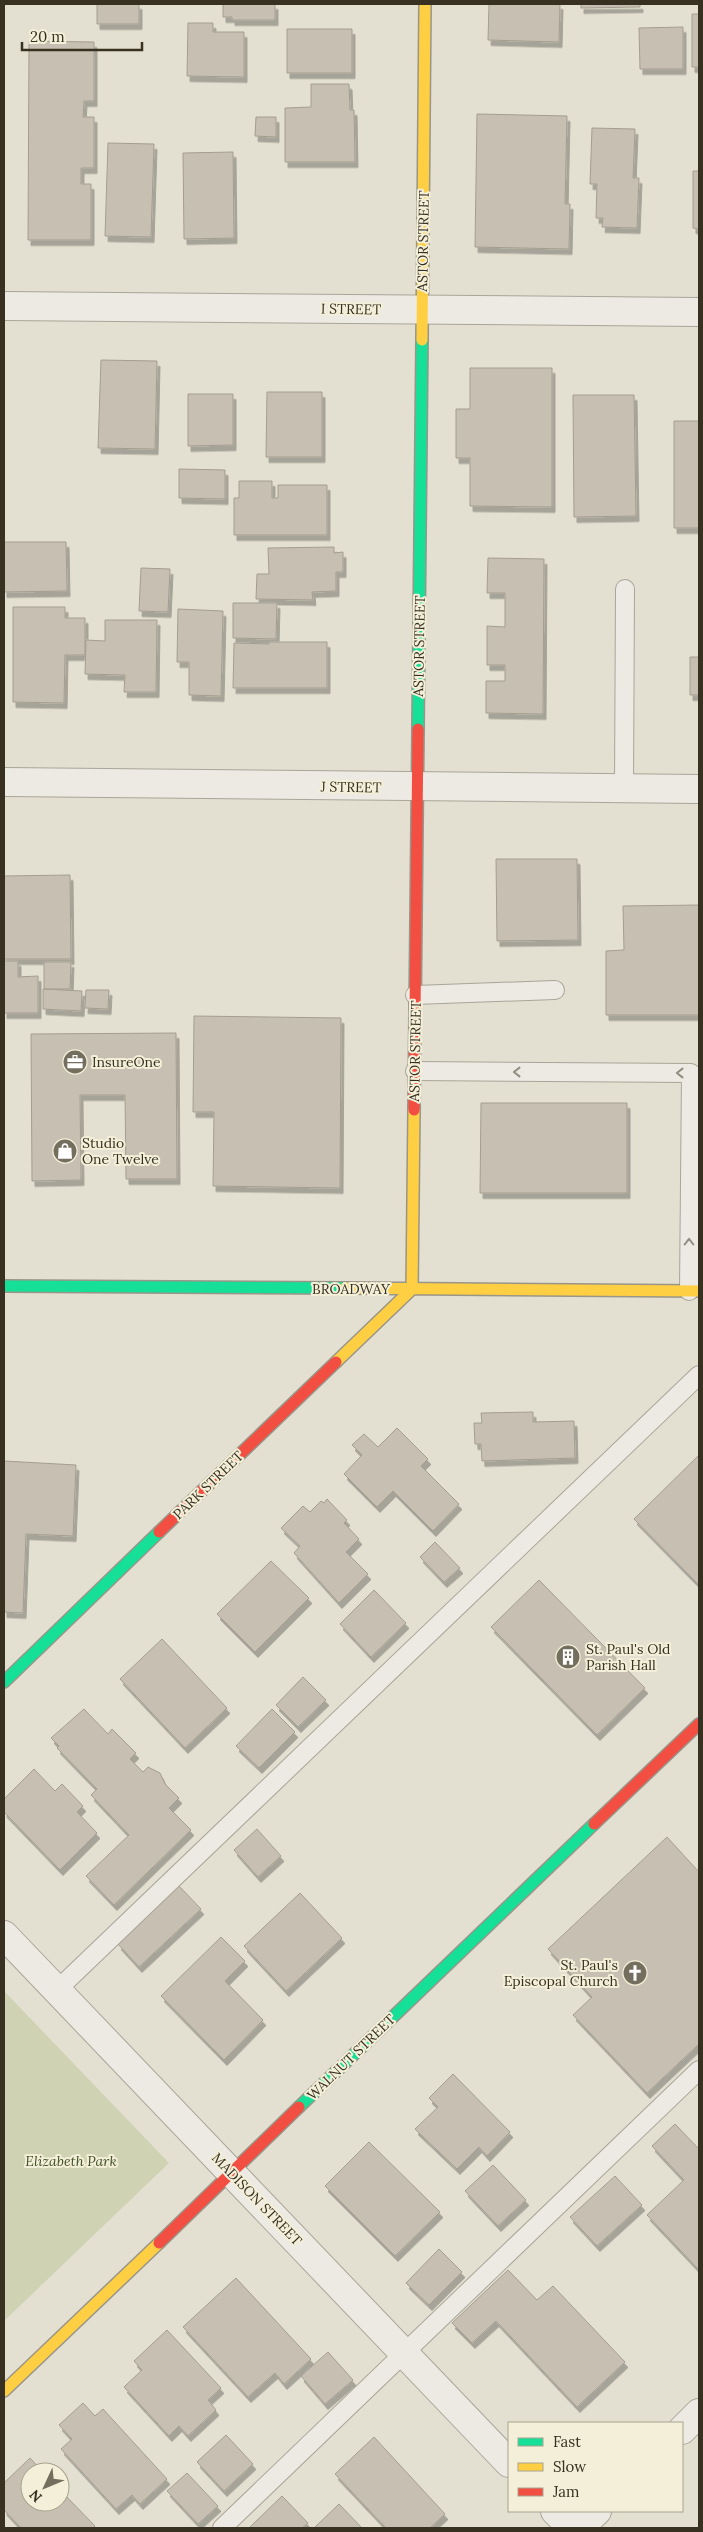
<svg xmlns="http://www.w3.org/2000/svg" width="703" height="2532" font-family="Lora,serif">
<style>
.green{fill:#cfd3b4}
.building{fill:#c7c0b2;stroke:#a49d90;filter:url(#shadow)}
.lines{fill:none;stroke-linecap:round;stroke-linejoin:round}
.lane-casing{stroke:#a9a599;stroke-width:20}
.street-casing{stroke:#a9a599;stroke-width:30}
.fast-casing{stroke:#999589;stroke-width:14}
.slow-casing{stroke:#999589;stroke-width:14}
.jam-casing{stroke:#999589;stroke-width:14}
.lane{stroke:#eceae2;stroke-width:18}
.street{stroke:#eceae2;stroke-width:28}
.fast{stroke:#16e098;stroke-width:11}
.slow{stroke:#ffcf43;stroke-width:11}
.jam{stroke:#f24e42;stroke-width:11}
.oneway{stroke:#928d82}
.labels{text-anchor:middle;stroke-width:4;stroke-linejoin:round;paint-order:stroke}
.street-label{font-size:14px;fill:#383021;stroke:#f3efd8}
.poi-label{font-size:14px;fill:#383021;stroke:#f3efd8;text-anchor:start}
.park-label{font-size:14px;font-style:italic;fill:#43532a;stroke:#f3efd8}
</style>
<defs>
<filter id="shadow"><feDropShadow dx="3" dy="5.5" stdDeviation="0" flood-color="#0004"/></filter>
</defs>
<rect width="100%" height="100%" fill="#e3e0d1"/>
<path class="green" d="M4,1991L169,2163L4,2321Z"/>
<path class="building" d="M97,4H139V24H97Z
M223,4H275V20H232V17H223Z
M489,4H560L559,42L488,40Z
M581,4H640V7L581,8Z
M692,14H699V67H692Z
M188,23H213V32H244V77L187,76Z
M683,27V69H640L639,28Z
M287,29H352V73H287Z
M29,41L94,42V101H84L83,117H94V168H81V184H91V240H28Z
M311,84H349L350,110H354L355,162H285V108L311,107Z
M477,114L567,116L565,204H570L569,249L475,247Z
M256,117H276V137L255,136Z
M592,128L635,129L633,178H639L637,228L602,227L603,218H596L597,184H590Z
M108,143L154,144L151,237L105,236Z
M233,152L234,238L184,239L183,153Z
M693,171H699V229L693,228Z
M101,360L157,361L155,449L98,448Z
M470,368H552V507L470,506V458H456V409H470Z
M267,392H322V457H266Z
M188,394H233V445L188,446Z
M573,395H634L636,516L574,517Z
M674,421H699V528H674Z
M179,469L225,470V499L179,498Z
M239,481H272V498H278V485H327V535H234V498H239Z
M4,542H66L67,591L4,592Z
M334,547V553L343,552V572H336V591L312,592L313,600L256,599L257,574H269L268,548Z
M488,558L544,559L543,714L486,713V681H505V665H487V626L505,627V593H487Z
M141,568L170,569L168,612L139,611Z
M233,603H277L276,639L233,638Z
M13,607H65V618H85V655H65L64,703L13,702Z
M178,609L223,611L221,696L189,695V662H177Z
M105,620H157L156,692H124L125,675L85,674L86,640L105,641Z
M269,642H327V688H233L234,643L269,644Z
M690,657H699V695H690Z
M496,859H577L578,940L497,941Z
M70,875L71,959H4V876Z
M699,905V1015H606V951L624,950L623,906Z
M4,961H18V977L38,976V1013H4Z
M44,962H71L70,989H44Z
M43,989L82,991L81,1011L43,1009Z
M86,990H109L108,1009L85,1008Z
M194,1016L341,1018L340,1188L213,1186L214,1112H193Z
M176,1033L177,1179H126L125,1095H80L81,1180L32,1181L31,1034Z
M481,1103H627V1193H480Z
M533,1412V1422L574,1421L575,1458L482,1461L481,1444H475L474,1423H482L481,1413Z
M397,1428L428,1459L421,1466L459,1504L433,1531L393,1491L377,1507L344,1474L362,1455L352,1445L364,1434L378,1447Z
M699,1455V1585L634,1519Z
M4,1461L76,1465L73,1536L26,1534L23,1613L4,1612Z
M327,1499L347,1520L344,1523L359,1539L346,1552L368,1574L339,1603L294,1553L300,1546L281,1528L303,1506L310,1512L321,1501L324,1503Z
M435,1542L460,1568L444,1582L420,1557Z
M271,1561L309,1598L255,1652L217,1614Z
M539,1580L645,1688L597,1735L491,1627Z
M374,1590L406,1623L371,1657L340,1624Z
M162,1639L227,1708L185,1748L120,1679Z
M303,1677L326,1700L298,1727L276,1705Z
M84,1709L108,1734L112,1729L136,1753L130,1759L143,1772L148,1767L160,1773L165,1784L179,1798L169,1808L191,1830L114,1905L86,1876L129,1835L91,1795L97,1789L57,1748L59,1746L51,1738Z
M272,1709L295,1732L259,1768L236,1746Z
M34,1769L55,1791L62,1784L83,1806L77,1812L97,1833L60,1870L4,1812V1799Z
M257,1829L281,1856L258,1877L234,1850Z
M667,1837L699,1872V2044L647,2093L573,2015L592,1997L548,1949Z
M179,1886L201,1909L139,1967L118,1944Z
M300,1893L342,1938L286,1991L244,1946Z
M221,1937L245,1961L225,1981L263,2020L224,2060L161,1996Z
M453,2074L510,2132L487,2156L479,2147L457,2169L415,2129L438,2107L429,2098Z
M675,2124L699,2149V2270L647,2215L684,2180L652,2146Z
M369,2142L440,2212L395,2256L325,2186Z
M493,2165L526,2200L498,2226L465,2191Z
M615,2176L642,2205L597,2246L570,2217Z
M439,2249L462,2272L429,2305L406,2283Z
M508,2270L537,2300L553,2286L625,2362L577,2407L496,2321L472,2343L452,2323Z
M236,2278L311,2359L284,2384L275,2373L248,2397L183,2327Z
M167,2330L221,2388L208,2400L216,2410L188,2436L179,2426L169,2436L124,2387L142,2370L134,2361Z
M328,2352L353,2380L325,2404L301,2376Z
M83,2403L95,2416L103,2409L167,2479L140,2504L132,2495L116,2509L61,2449L72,2439L59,2425Z
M226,2435L253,2464L224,2491L197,2462Z
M374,2437L445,2514L430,2528H386L335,2474Z
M30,2458L43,2472H30V2502H60V2490L95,2526L93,2528H21L4,2510V2483Z
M187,2473L218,2506L198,2524L167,2491Z
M282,2496L308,2523L302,2528H249Z
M339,2504L362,2528H314Z"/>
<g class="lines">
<defs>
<path id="lane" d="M624,788L625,589
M415,995L555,990
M415,1071L691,1073L689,1291
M57,1990L699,1375
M222,2528L699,2070"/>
<path id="street" d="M4,306L699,312
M4,782L699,789
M4,1935L509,2463
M682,2430L699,2413
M555,2511L572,2528
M579,2528L597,2511"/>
<path id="fast" d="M418,729L422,340
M4,1286L345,1288
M4,1682L159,1532
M299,2107L594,1824"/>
<path id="slow" d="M422,340L425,4
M345,1288L699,1291
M336,1362L412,1289L414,1110
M4,2391L159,2243"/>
<path id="jam" d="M414,1110L418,729
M159,1532L336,1362
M594,1824L699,1724
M159,2243L299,2107"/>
</defs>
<use href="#lane" class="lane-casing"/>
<use href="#street" class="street-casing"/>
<use href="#fast" class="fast-casing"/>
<use href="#slow" class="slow-casing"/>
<use href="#jam" class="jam-casing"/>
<use href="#lane" class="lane"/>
<use href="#street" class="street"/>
<use href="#fast" class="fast"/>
<use href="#slow" class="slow"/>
<use href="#jam" class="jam"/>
</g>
<defs><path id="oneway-chevron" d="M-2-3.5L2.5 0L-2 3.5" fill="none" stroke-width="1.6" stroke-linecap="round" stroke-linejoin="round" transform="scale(1.25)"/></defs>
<g class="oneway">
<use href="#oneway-chevron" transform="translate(517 1072) rotate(-180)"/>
<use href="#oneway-chevron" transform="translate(680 1073) rotate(-180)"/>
<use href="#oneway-chevron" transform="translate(689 1242) rotate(-90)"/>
</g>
<defs>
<symbol id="office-disc" viewBox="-11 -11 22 22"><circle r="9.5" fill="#746e5f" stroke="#f3efd8"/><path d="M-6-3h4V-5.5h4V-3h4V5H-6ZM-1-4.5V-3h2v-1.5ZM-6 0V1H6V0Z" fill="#fff"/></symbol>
<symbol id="shop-disc" viewBox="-11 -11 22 22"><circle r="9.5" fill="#746e5f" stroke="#f3efd8"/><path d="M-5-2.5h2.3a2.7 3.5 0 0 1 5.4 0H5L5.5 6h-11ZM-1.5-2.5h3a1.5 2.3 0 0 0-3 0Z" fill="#fff"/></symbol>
<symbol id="building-disc" viewBox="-11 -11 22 22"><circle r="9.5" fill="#746e5f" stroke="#f3efd8"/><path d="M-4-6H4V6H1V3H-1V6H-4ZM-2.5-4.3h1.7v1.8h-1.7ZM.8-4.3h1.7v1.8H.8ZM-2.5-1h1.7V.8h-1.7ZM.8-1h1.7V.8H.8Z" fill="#fff"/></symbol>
<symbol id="church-disc" viewBox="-11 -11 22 22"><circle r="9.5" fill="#746e5f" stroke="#f3efd8"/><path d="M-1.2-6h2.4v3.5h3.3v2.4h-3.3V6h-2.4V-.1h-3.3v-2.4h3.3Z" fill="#fff"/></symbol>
</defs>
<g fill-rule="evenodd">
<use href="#office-disc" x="61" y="1048" width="28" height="28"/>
<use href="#shop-disc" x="51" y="1137" width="28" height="28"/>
<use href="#building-disc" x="554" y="1643" width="28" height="28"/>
<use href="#church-disc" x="621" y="1959" width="28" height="28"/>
</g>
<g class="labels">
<g class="street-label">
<text transform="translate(423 241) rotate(-89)" y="5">ASTOR STREET</text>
<text transform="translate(351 309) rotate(1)" y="5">I STREET</text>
<text transform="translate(419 646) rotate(-89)" y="5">ASTOR STREET</text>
<text transform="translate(351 787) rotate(1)" y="5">J STREET</text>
<text transform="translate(415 1051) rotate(-89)" y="5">ASTOR STREET</text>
<text x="351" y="1294">BROADWAY</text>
<text transform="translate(208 1485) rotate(-44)" y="5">PARK STREET</text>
<text transform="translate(351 2057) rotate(-44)" y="5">WALNUT STREET</text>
<text transform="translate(257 2199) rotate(46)" y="5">MADISON STREET</text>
</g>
<g class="poi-label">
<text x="92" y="1067">InsureOne</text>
<text x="82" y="1148">Studio<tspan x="82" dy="16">One Twelve</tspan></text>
<text x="586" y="1654">St. Paul's Old<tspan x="586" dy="16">Parish Hall</tspan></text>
<text x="618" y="1970" text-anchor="end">St. Paul's<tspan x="618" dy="16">Episcopal Church</tspan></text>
</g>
<g class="park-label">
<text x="71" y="2166">Elizabeth Park</text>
</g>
</g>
<rect width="703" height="2532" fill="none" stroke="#383021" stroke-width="10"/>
<rect x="508" y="2422" width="175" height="90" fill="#f3efd8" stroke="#a8a38f"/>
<rect x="518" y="2438" width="25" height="8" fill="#16e098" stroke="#a8a38f"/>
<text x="553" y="2447" font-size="15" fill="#383021">Fast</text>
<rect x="518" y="2463" width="25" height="8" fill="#ffcf43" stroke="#a8a38f"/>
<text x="553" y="2472" font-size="15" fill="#383021">Slow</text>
<rect x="518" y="2488" width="25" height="8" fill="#f24e42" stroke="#a8a38f"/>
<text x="553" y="2497" font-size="15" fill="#383021">Jam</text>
<g transform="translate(45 2487) rotate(226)"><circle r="24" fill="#f3efd8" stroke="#a8a38f"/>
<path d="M0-4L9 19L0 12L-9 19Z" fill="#746e5f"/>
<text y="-8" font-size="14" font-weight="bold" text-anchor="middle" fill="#383021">N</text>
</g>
<path d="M22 42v8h120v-8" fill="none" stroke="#383021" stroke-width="2.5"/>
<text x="30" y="42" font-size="15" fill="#383021" stroke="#f3efd8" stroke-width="4" paint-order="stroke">20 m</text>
</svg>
